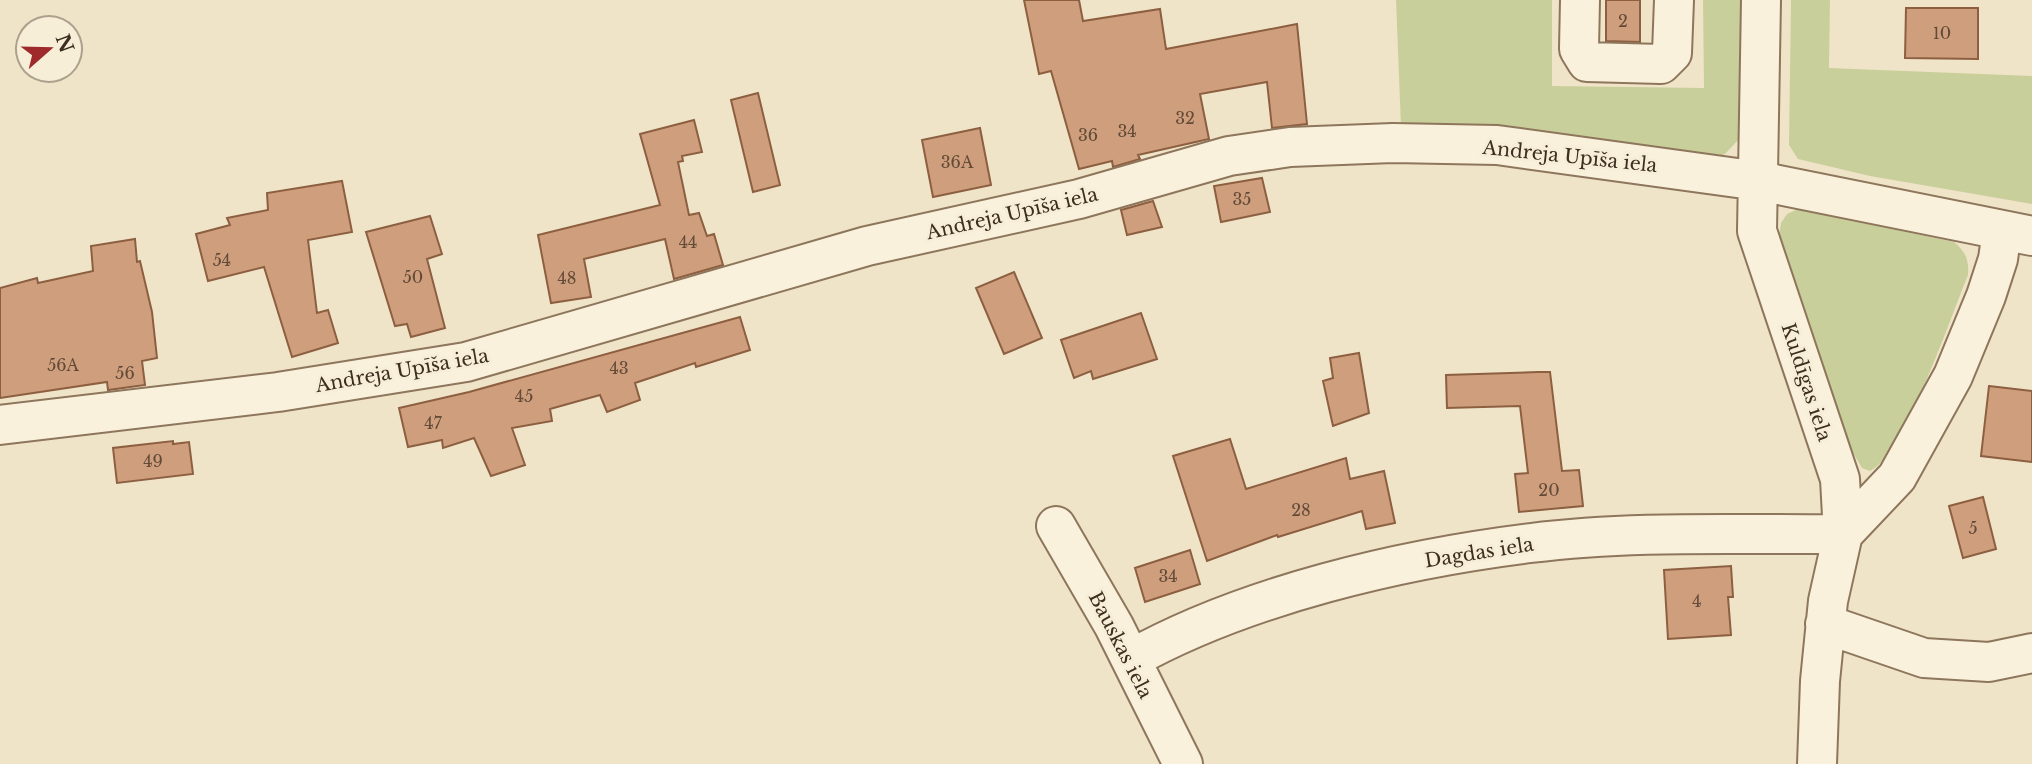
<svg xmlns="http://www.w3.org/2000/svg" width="2032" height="764" font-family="'Libre Baskerville',serif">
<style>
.green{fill:#c9cf9b}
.building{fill:#cf9f7d;stroke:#8d5f41;stroke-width:2}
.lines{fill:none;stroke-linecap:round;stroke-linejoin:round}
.minor-casing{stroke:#8d765c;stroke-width:42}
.minor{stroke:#faf1dc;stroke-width:38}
.labels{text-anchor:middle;stroke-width:6;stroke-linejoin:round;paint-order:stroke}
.number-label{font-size:16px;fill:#624a37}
.street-label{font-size:19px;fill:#3d2e20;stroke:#f7eed8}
</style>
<rect width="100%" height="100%" fill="#f0e4c8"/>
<path class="green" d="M1396,0H1552V86L1704,88L1703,0H1743L1741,137L1725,154L1714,158L1401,127Z
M1791,0H1830L1829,68L2032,76V204L1870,176L1798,159L1789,145Z
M1798,209L1954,242C1966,252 1969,260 1968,275C1952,314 1903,457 1870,471L1862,468L1848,444L1789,282L1779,236L1781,223L1787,214Z"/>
<path class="building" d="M1024,0H1079L1083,21L1160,9L1166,49L1297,24L1307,124L1272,128L1267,82L1200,94L1209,139L1138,155L1140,159L1113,167L1112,161L1079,169L1051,71L1039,74Z
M1606,0H1640V42L1606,41Z
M1906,8H1978V59L1905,58Z
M758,93L780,185L753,192L731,100Z
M694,120L702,152L682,156L683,161L678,162L689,215L699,213L707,236L714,234L723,265L674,279L665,239L584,259L591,297L551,303L538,235L660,205L640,134Z
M980,128L991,185L933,197L922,140Z
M1262,178L1270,212L1221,222L1214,186Z
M342,181L352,232L308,240L317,313L328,310L338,343L292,357L264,267L208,281L196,234L230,225L227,218L268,210L267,193Z
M1153,201L1162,227L1127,235L1121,210Z
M430,216L442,254L427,259L445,328L411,337L407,324L395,326L366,232Z
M135,239L137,262L140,261L152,312L157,358L142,361L145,385L108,390L107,382L0,398V288L37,278L38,283L93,271L91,246Z
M1014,272L1042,338L1004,354L976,288Z
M1141,313L1157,359L1093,379L1091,371L1074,378L1061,340Z
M740,317L750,350L696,367L695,363L635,383L640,400L607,412L600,395L550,409L552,421L512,428L525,465L491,476L474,438L443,448L442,440L408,447L399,408L469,392Z
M1359,353L1369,413L1333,426L1323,381L1333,378L1330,358Z
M1538,372H1550L1562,471L1579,470L1583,506L1519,512L1515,474L1528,473L1520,406L1447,408L1446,375Z
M1989,386L2032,391V462L1981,456Z
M1230,439L1246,489L1346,458L1350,479L1384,471L1395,523L1366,529L1362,511L1278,537L1277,535L1207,561L1173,456Z
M173,441V444L189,442L193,474L117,483L113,448Z
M1983,497L1996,549L1963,558L1949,506Z
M1190,550L1200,584L1145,602L1135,568Z
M1731,566L1733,597H1728L1731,635L1668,639L1664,570Z"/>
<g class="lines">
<defs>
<path id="minor" d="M1580,0L1579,49L1587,62L1661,64L1672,53L1674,0
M1761,0L1757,231L1840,479L1843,534L1828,601L1820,681L1817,764
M0,425L278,392L466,362L867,246L1079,199L1229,156L1290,147L1393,143L1497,145L1759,181L2032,236
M1056,526L1114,626L1183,764
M1843,534L1897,477L1953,376L1986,296L1998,259L2002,231
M1825,624L1924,658L1989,662L2032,653
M1131,659C1246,595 1401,559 1531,543C1633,530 1740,535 1843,534"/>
</defs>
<use href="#minor" class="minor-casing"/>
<use href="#minor" class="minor"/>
</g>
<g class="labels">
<g class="number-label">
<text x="1623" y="27">2</text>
<text x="1942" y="39">10</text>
<text x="1185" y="124">32</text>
<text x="1127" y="137">34</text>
<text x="1088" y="141">36</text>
<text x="957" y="168">36A</text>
<text x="1242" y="205">35</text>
<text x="688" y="248">44</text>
<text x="222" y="266">54</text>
<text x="413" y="283">50</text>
<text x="567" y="284">48</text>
<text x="63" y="371">56A</text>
<text x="619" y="374">43</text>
<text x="125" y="379">56</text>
<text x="524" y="402">45</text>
<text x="433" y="429">47</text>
<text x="153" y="467">49</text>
<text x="1549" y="496">20</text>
<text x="1301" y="516">28</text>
<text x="1973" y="534">5</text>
<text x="1168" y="582">34</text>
<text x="1697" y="607">4</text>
</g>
<g class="street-label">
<text transform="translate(1570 156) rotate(6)" y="7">Andreja Upīša iela</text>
<text transform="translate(1012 213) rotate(-13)" y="7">Andreja Upīša iela</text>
<text transform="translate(402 370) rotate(-10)" y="7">Andreja Upīša iela</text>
<text transform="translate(1807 382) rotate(72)" y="7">Kuldīgas iela</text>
<text transform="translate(1479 552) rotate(-9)" y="7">Dagdas iela</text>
<text transform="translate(1121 645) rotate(63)" y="7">Bauskas iela</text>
</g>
</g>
<g transform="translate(49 49) rotate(70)"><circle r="33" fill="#f7eed8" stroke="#ada18e" stroke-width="2"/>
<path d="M0-5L12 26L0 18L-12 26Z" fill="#9e2a2b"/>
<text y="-10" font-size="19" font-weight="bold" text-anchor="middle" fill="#3d2e20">N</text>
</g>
</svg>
